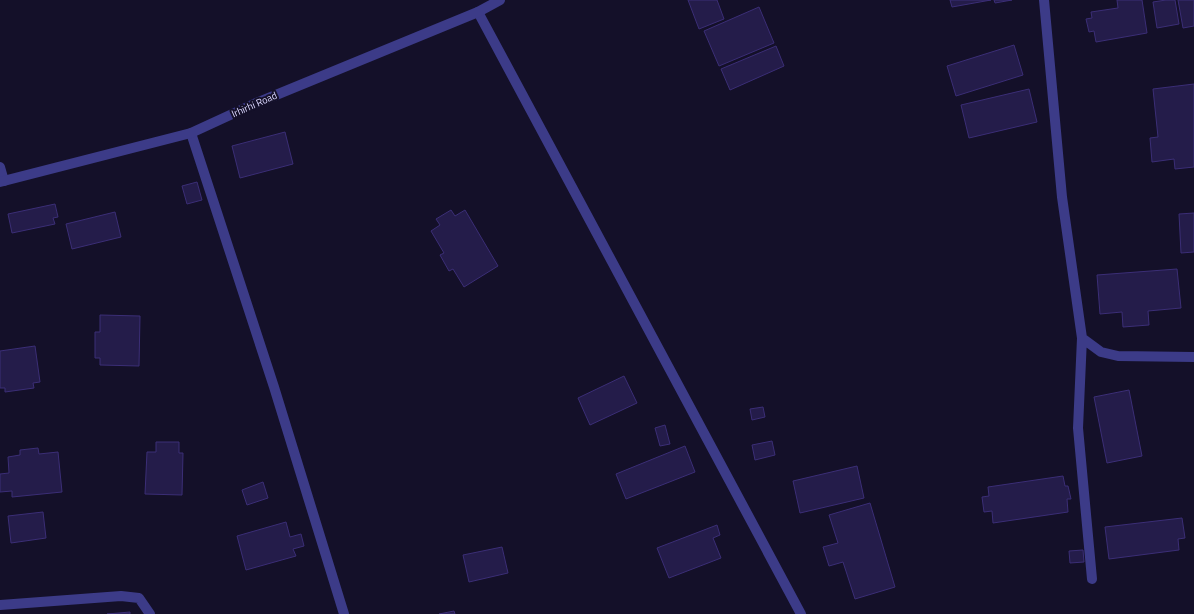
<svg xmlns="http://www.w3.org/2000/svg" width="1194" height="614" font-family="'Titillium Web',sans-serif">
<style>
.building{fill:#241c4a;stroke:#3b2e76}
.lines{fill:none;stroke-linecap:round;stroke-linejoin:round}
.minor{stroke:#3c3b88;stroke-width:10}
.tertiary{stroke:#3c3b88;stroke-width:10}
.labels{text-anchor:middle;stroke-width:4;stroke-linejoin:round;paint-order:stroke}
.street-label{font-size:10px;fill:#dcd8ff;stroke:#141029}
</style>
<rect width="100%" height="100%" fill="#141029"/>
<path class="building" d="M688,0H717L724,19L699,29Z
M950,0H991L952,7Z
M994,0H1012L995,3Z
M1117,0H1142L1147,33L1096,42L1094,31L1089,32L1086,19L1092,18L1091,12L1118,8Z
M1166,0H1175L1179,24L1157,28L1153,2Z
M1178,0H1194V26L1183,28Z
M759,7L774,43L719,66L704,31Z
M1014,45L1023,75L956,96L947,66Z
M776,46L784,66L730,90L721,69Z
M1194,84V167L1175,169L1174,159L1152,162L1150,138L1158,137L1153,89Z
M1029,89L1037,122L969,138L961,105Z
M285,132L293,164L240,178L232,146Z
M197,182L202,200L187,204L182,186Z
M55,204L58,217L53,218L55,224L12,233L8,214Z
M451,210L455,216L465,210L498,266L464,287L453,269L449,271L440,255L444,253L431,231L440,225L436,219Z
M115,212L121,237L72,249L66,224Z
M1194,213V252L1181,253L1179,214Z
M1177,269L1181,308L1148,311L1149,325L1123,327L1122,312L1100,314L1097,275Z
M100,315L140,316L139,366L100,365V358H95V332H100Z
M35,346L40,382L33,383L34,388L5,392V388H0V351Z
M624,376L637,403L590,425L578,398Z
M1129,390L1142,456L1107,463L1094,397Z
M763,407L765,417L752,420L750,409Z
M665,425L670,444L660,446L655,428Z
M772,441L775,455L755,460L752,445Z
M156,442H179V453H183L182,495L145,494L147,452H156Z
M685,446L695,472L626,499L616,474Z
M38,448L39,454L58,452L62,492L12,497V491L0,492V474L9,473L8,457L20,455V450Z
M857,466L864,498L800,513L793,481Z
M1063,476L1065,486H1068L1071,499H1067L1068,512L993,523L992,511L984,512L982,497L989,496L988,487Z
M263,482L268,498L247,505L242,490Z
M870,503L895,587L855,599L843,562L829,566L823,547L838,543L829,515Z
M43,512L46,538L11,543L8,516Z
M1182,518L1185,538L1178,539L1179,550L1109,559L1105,527Z
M286,522L290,537L301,534L304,546L293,549L296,556L246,570L237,536Z
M717,525L720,535L713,538L721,558L669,578L657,548Z
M502,547L508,573L469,582L463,555Z
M1083,550L1084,562L1070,563L1069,551Z
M454,611L455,614H439Z
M130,612V614H107Z"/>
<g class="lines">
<path class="minor" d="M1044,0L1062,197L1082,338L1101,352L1118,356L1194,357
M478,12L801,614
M191,133L274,387L344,614
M0,167L4,181
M1082,338L1078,428L1092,579
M0,605L121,596L139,598L150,614"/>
<path class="tertiary" d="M0,182L191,133L254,104L478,12L500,0"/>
</g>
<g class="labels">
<g class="street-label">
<text transform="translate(254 104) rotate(-24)" y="4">Irhirhi Road</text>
</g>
</g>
</svg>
